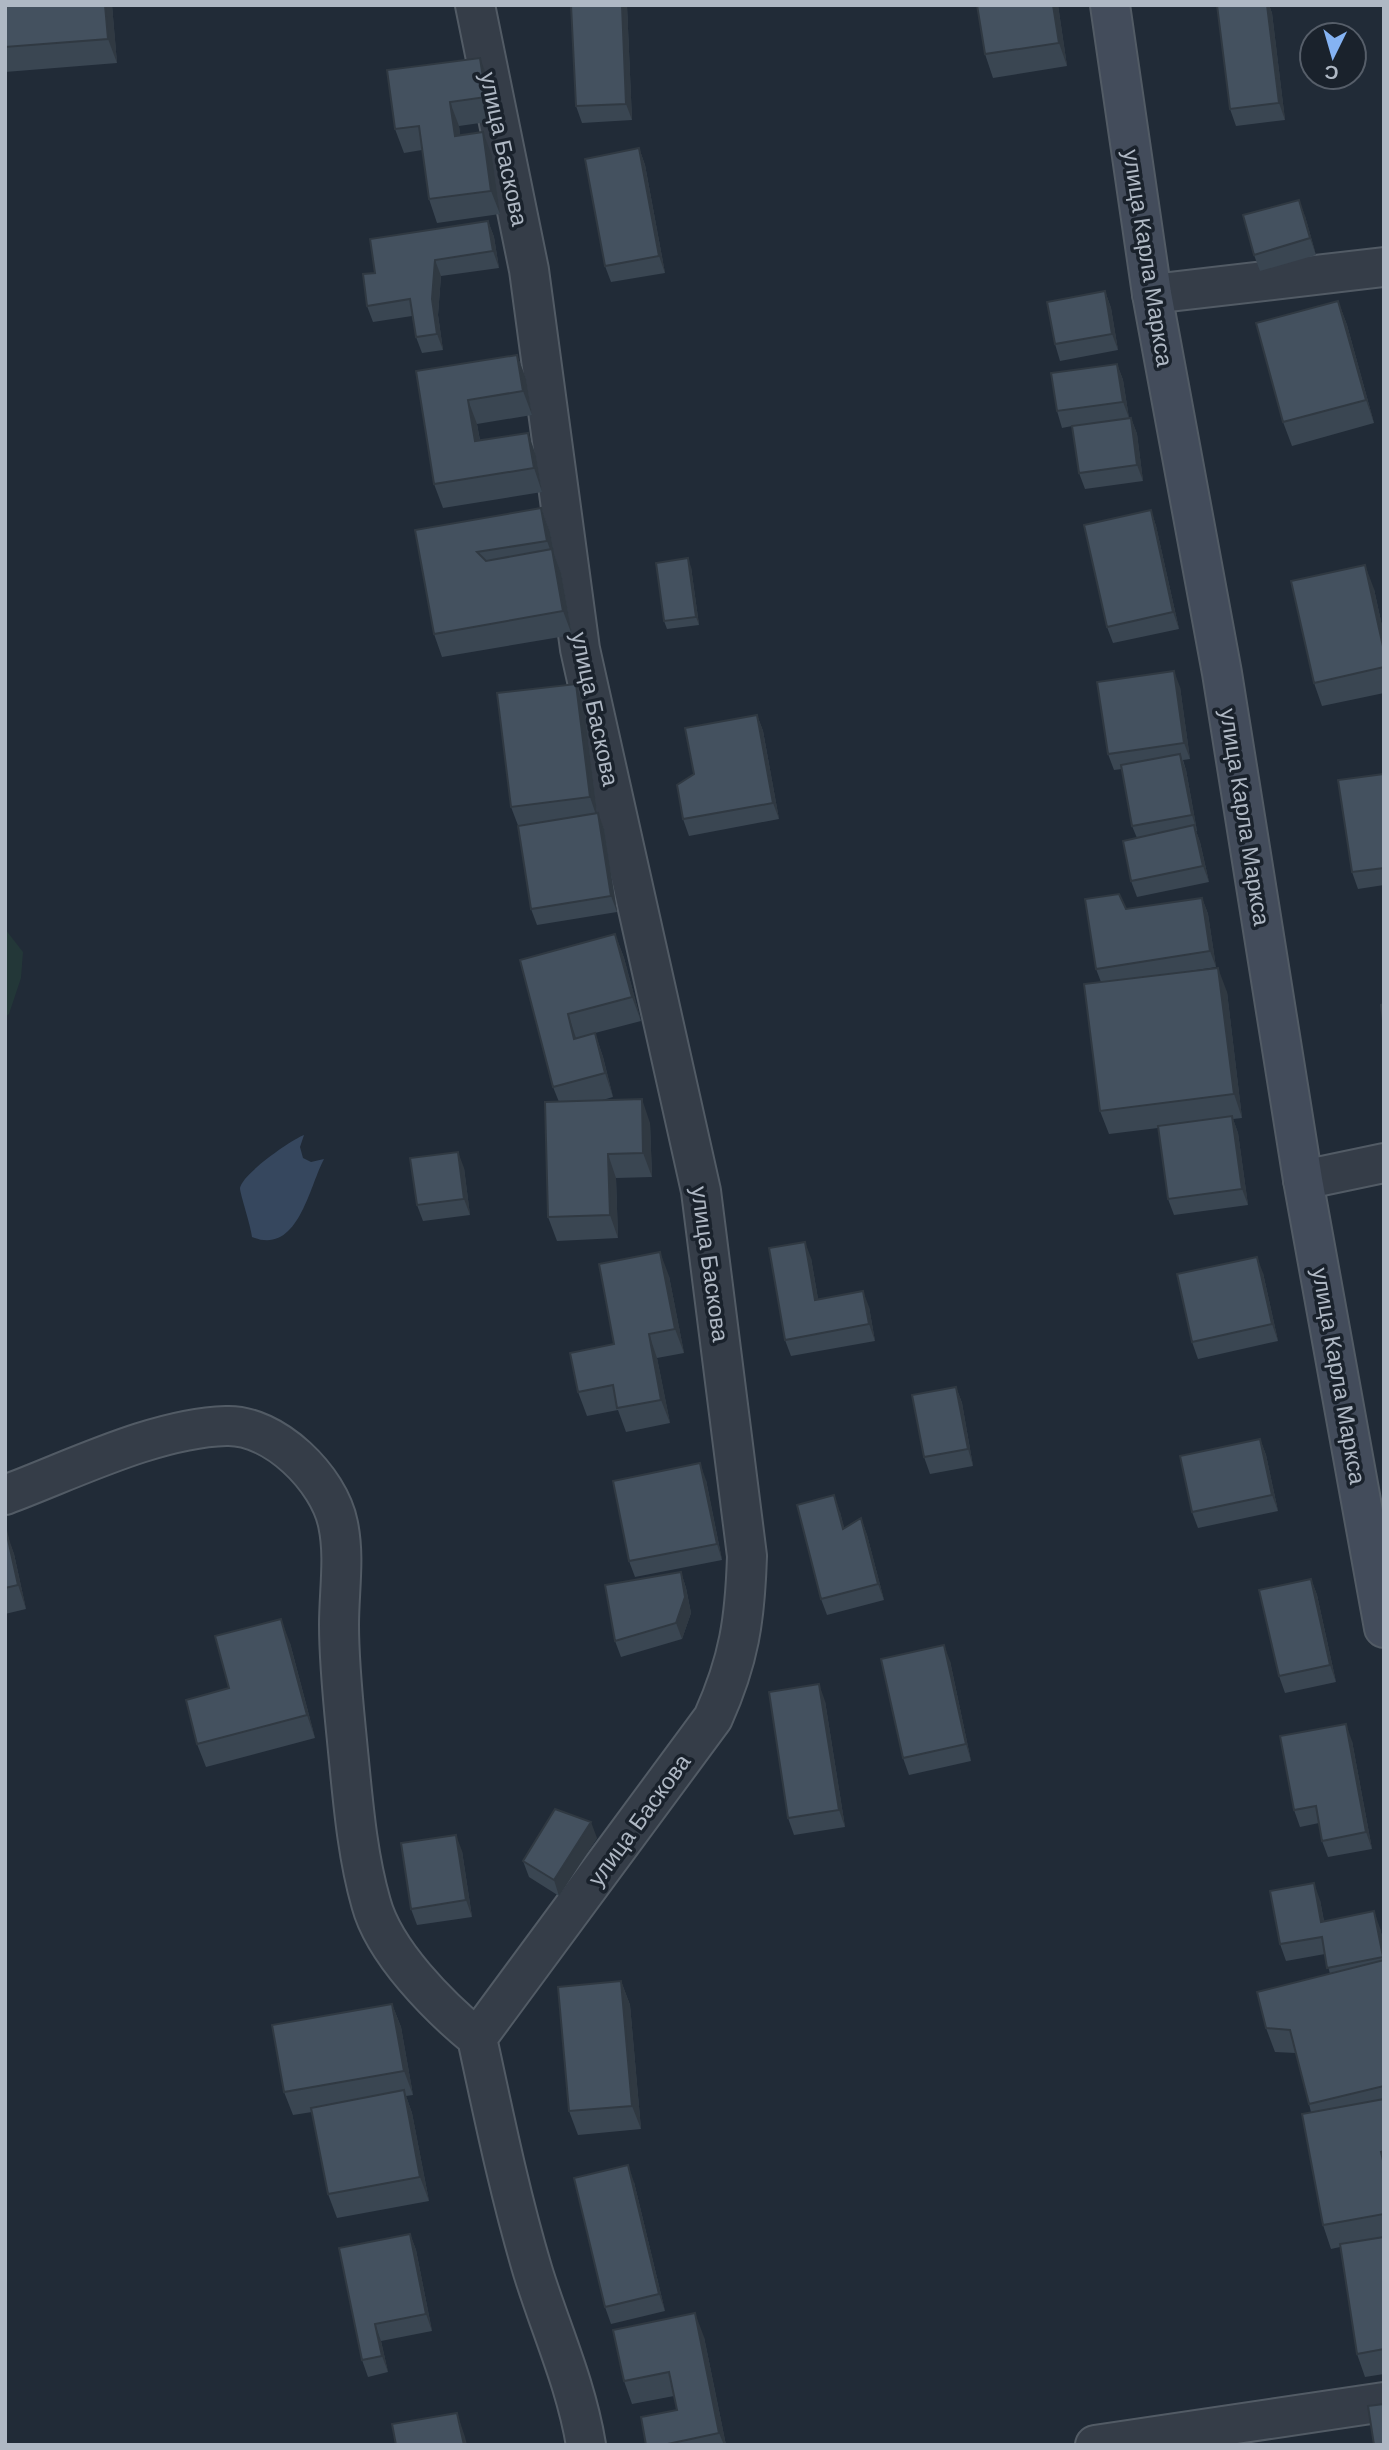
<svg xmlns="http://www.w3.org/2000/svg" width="1389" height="2450" font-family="'DM Sans',sans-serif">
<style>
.green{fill:#233738}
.water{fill:#36475e}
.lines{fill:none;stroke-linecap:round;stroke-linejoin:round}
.street-casing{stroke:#525b65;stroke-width:42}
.secondary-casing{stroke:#525b65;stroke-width:42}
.street{stroke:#353d48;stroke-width:38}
.secondary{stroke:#434c5b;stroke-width:38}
.wall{fill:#3a4652}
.shaded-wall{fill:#303942}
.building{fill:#44515f;stroke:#303942;stroke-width:2}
.labels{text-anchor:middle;stroke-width:7;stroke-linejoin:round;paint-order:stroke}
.street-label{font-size:23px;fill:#afb8c4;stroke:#1a222c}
</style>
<rect width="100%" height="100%" fill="#212b37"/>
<path class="green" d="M5,929L23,952L21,978L9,1014L5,1017Z"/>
<path class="water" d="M304,1135L300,1147L303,1158L311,1162L324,1159C309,1187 298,1256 252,1237C251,1226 240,1194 240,1188C242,1174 291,1140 304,1135Z"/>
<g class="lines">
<defs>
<path id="street" d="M475,5L529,270L580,649L701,1191L747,1556C745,1620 739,1660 713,1718L477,2038C494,2117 510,2195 533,2272C551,2330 576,2384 586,2445
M1152,294L1384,267
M1303,1180L1384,1163
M5,1495C72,1470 155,1428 226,1426C274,1424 329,1479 338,1524C345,1557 339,1591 339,1625C339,1667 344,1709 348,1751C353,1801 357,1854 371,1903C384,1952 439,2007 477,2038
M1095,2445L1384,2402"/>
<path id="secondary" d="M1110,5L1152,294L1222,673L1303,1180L1384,1628"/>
</defs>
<use href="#street" class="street-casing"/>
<use href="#secondary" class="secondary-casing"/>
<use href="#street" class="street"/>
<use href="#secondary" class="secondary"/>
</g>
<path class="wall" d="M5,5H112L117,63L5,72Z
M571,5H627L632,120L582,123L576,106Z
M1058,5L1067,66L993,78L985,54Z
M1217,5H1269L1272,13L1285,120L1236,126L1230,109Z
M489,82L494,121L459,126L460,135L492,156L500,214L437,223L429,199L422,150L404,153L395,129Z
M639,148L645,165L665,273L611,282L605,266Z
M1305,216L1316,255L1260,271L1254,255Z
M488,221L494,237L499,268L441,276L438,315L443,350L422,353L416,337L412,316L373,322L367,306L375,273Z
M1105,291L1111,308L1118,350L1060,361L1055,344Z
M1338,301L1347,325L1374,423L1292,446L1283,422Z
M517,355L526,379L532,415L477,424L480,440L528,433L536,456L542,492L443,508L434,484L416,371Z
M1117,364L1123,380L1129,418H1131L1137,434L1143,481L1085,489L1079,473L1072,426L1062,428L1057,411Z
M541,508L550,532L554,554L561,573L572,635L442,657L434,634L415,530Z
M1151,510L1156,526L1179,629L1113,643L1107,627Z
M691,567L699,625L667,629L664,621Z
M1374,589L1384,635V693L1322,706L1314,683Z
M576,684L584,708L597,813L604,829L617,912L537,925L531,909L519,828L511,807Z
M1180,687L1190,759L1183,760L1186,770L1197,831H1196L1200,842L1209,882L1137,897L1131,881L1137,838L1132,826L1122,769L1114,770L1108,754Z
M757,715L763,731L779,819L689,836L683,819Z
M1384,774V885L1358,889L1352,872Z
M1202,898L1208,914L1216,967L1190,971L1227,992L1242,1118L1233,1119L1238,1133L1248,1205L1174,1215L1168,1199L1158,1128L1109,1134L1100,1111L1101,982L1096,969L1126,909Z
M615,934L624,958L641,1021L595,1033L603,1057L613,1097L599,1101L650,1123L652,1177L616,1178L618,1238L557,1241L548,1217L559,1102L553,1087L520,960Z
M464,1168L470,1215L423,1221L417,1205Z
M811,1258L818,1299L869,1307L875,1341L791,1356L785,1340Z
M1263,1273L1278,1341L1198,1359L1192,1342Z
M669,1276L684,1353L657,1358L670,1423L626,1432L618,1410L587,1416L578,1392L614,1344Z
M956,1387L962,1403L973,1466L930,1474L924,1457Z
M1260,1439L1266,1455L1278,1511L1198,1528L1192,1512Z
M706,1480L722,1560L635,1577L629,1561Z
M840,1512L844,1528L861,1518L867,1535L884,1600L827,1615L821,1599Z
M5,1531L14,1554L26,1609L5,1614Z
M681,1572L686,1588L691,1613L682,1639L621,1657L615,1641Z
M1311,1579L1317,1595L1336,1682L1285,1693L1279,1676Z
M290,1643L315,1738L206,1767L197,1744L229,1688Z
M950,1661L971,1761L909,1775L903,1758Z
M825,1701L845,1827L794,1835L788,1818Z
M1352,1741L1372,1849L1328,1857L1322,1841L1319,1823L1300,1827L1294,1810Z
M597,1838L559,1896L529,1877L523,1861Z
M462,1851L472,1917L417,1925L411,1909Z
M1320,1900L1324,1921L1380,1928L1384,1945V2374L1365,2377L1357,2354L1340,2247L1331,2249L1323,2225L1311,2112L1296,2053L1275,2052L1266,2028L1330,1974L1325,1954L1286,1961L1280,1944Z
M621,1981L630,2005L641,2129L578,2135L569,2111Z
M392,2004L401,2027L413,2095L406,2096L412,2113L429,2201L337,2218L328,2194L312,2112L293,2115L284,2092Z
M634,2182L665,2311L611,2324L605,2307Z
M410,2234L416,2250L432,2331L381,2341L388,2372L368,2377L362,2360Z
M704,2337L726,2445H646L677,2410L674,2396L632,2404L624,2381Z"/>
<path class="shaded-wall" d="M105,5H112L117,63L108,39Z
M622,5H627L632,120L626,104Z
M1053,5H1058L1067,66L1059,43Z
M1267,5H1269L1272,13L1285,120L1279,103Z
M480,58L489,82L494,121L486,97Z
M450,102L459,126L463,160L455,136Z
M483,132L492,156L500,214L491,191Z
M639,148L645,165L665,273L659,256Z
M1299,200L1305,216L1316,255L1310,238Z
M488,221L494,237L499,268L493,251Z
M435,260L441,276L438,315L443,350L437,334L432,299Z
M1105,291L1111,308L1118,350L1112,334Z
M1338,301L1347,325L1374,423L1366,400Z
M517,355L526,379L532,415L523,391Z
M1117,364L1123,380L1129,418L1123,402Z
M468,400L477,424L484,465L475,441Z
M1131,418L1137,434L1143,481L1137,465Z
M528,433L536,456L542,492L534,468Z
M541,508L550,532L554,554L561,573L572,635L563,611L554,560L547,541Z
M1151,510L1156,526L1179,629L1173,612Z
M688,558L691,567L699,625L696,617Z
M1365,565L1374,589L1384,635V651Z
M1174,671L1180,687L1190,759L1184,743Z
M576,684L584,708L598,821L590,797Z
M757,715L763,731L779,819L773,803Z
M1180,754L1186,770L1197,831L1192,815Z
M598,813L604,829L617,912L611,896Z
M1194,825L1200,842L1209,882L1203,866Z
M1202,898L1208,914L1216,967L1210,951Z
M615,934L624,958L641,1021L632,997Z
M1218,968L1227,992L1242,1118L1234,1094Z
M568,1014L576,1038L574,1039Z
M595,1033L603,1057L613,1097L605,1073Z
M642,1099L650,1123L652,1177L643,1153Z
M1232,1116L1238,1133L1248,1205L1242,1189Z
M458,1152L464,1168L470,1215L464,1199Z
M608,1154L616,1178L618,1238L610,1215Z
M805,1242L811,1258L821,1316L815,1300Z
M660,1252L669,1276L684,1353L675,1329Z
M1257,1257L1263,1273L1278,1341L1272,1324Z
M863,1291L869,1307L875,1341L869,1324Z
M649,1334L657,1358L670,1423L661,1400Z
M956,1387L962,1403L973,1466L968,1449Z
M1260,1439L1266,1455L1278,1511L1272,1495Z
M700,1463L706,1480L722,1560L717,1544Z
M834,1495L840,1512L849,1545L843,1529Z
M861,1518L867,1535L884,1600L878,1584Z
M6,1530L14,1554L26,1609L18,1585Z
M681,1572L686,1588L691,1613L682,1639L676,1623Z
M1311,1579L1317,1595L1336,1682L1330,1665Z
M281,1619L290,1643L315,1738L307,1715Z
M944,1645L950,1661L971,1761L966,1744Z
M819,1684L825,1701L845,1827L839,1810Z
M1346,1724L1352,1741L1372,1849L1366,1832Z
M591,1822L597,1838L559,1896L554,1880Z
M456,1835L462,1851L472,1917L466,1900Z
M1314,1883L1320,1900L1327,1938L1321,1922Z
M1374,1911L1380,1928L1384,1945V1959Z
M621,1981L630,2005L641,2129L632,2106Z
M392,2004L401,2027L413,2095L404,2071Z
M404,2090L412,2113L429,2201L420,2177Z
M628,2165L634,2182L665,2311L659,2294Z
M410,2234L416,2250L432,2331L426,2314Z
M695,2313L704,2337L726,2445H724L719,2433Z
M375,2324L381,2341L388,2372L382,2356Z
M457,2413L465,2437L467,2445H464Z"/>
<path class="building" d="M5,5H105L108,39L5,47Z
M571,5H622L626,104L576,106Z
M977,5H1053L1059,43L985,54Z
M1217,5H1267L1279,103L1230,109Z
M480,58L486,97L450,102L455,136L483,132L491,191L429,199L419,126L395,129L387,70Z
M639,148L659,256L605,266L585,159Z
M1299,200L1310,238L1254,255L1243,215Z
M488,221L493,251L435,260L432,299L437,334L416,337L410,299L367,306L363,274L375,273L370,239Z
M1105,291L1112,334L1055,344L1047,302Z
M1338,301L1366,400L1283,422L1256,323Z
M517,355L523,391L468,400L475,441L528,433L534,468L434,484L416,371Z
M1117,364L1123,402L1057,411L1051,373Z
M1131,418L1137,465L1079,473L1072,426Z
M541,508L547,541L477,552L486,561L552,549L563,611L434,634L415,530Z
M1151,510L1173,612L1107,627L1084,525Z
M688,558L696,617L664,621L656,563Z
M1365,565L1384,651V667L1314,683L1291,581Z
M1174,671L1184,743L1108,754L1097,682Z
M576,684L590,797L511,807L497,693Z
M757,715L773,803L683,819L677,785L694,774L685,728Z
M1180,754L1192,815L1132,826L1121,765Z
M1384,774V868L1352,872L1338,780Z
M598,813L611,896L531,909L518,826Z
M1194,825L1203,866L1131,881L1123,841Z
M1119,894L1126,909L1202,898L1210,951L1096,969L1085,899Z
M615,934L632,997L568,1014L574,1039L595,1033L605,1073L553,1087L520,960Z
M1218,968L1234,1094L1100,1111L1084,984Z
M1384,1004V1029L1381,1005Z
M642,1099L643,1153L608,1154L610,1215L548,1217L545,1102Z
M1232,1116L1242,1189L1168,1199L1158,1126Z
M458,1152L464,1199L417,1205L410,1158Z
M805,1242L815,1300L863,1291L869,1324L785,1340L769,1248Z
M660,1252L675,1329L649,1334L661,1400L617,1408L613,1385L578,1392L570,1353L614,1344L599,1264Z
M1257,1257L1272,1324L1192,1342L1177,1274Z
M956,1387L968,1449L924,1457L912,1395Z
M1260,1439L1272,1495L1192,1512L1180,1456Z
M700,1463L717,1544L629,1561L613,1481Z
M834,1495L843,1529L861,1518L878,1584L821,1599L797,1505Z
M6,1530L18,1585L5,1588V1531Z
M681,1572L685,1597L676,1623L615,1641L605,1585Z
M1311,1579L1330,1665L1279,1676L1259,1590Z
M281,1619L307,1715L197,1744L186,1700L229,1688L215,1636Z
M944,1645L966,1744L903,1758L881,1659Z
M819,1684L839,1810L788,1818L769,1692Z
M1346,1724L1366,1832L1322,1841L1316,1806L1294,1810L1280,1736Z
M555,1809L591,1822L554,1880L523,1861Z
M456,1835L466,1900L411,1909L401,1843Z
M1314,1883L1321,1922L1374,1911L1383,1957L1327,1968L1322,1937L1280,1944L1270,1891Z
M1384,1960V2086L1309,2104L1290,2030L1266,2028L1257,1992Z
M621,1981L632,2106L569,2111L558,1987Z
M392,2004L404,2071L284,2092L272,2025Z
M404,2090L420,2177L328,2194L311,2108Z
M1384,2099V2151L1381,2152L1384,2165V2214L1323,2225L1302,2114Z
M628,2165L659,2294L605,2307L574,2178Z
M410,2234L426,2314L375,2324L382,2356L362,2360L339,2248Z
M1384,2237V2349L1357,2354L1340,2244Z
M695,2313L719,2433L663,2445H646L641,2417L677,2410L669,2372L624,2381L613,2330Z
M1384,2404V2445H1374L1368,2406Z
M457,2413L464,2445H396L392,2424Z"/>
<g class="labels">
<g class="street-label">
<text transform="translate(504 149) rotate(78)" y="8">улица Баскова</text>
<text transform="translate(1148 258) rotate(81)" y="8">улица Карла Маркса</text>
<text transform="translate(595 709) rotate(78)" y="8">улица Баскова</text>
<text transform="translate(1245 817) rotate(81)" y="8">улица Карла Маркса</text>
<text transform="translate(710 1264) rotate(82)" y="8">улица Баскова</text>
<text transform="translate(1339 1376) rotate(80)" y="8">улица Карла Маркса</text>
<text transform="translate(639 1820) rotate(-54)" y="8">улица Баскова</text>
</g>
</g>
<rect width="1389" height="2450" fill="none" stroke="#afb8c4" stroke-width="14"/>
<g transform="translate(1333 56) rotate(185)"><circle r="33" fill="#1a222c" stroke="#565e69" stroke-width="2"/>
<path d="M0-5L12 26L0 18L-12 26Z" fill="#85b3f3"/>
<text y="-10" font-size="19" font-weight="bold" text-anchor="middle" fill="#afb8c4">С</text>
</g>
</svg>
